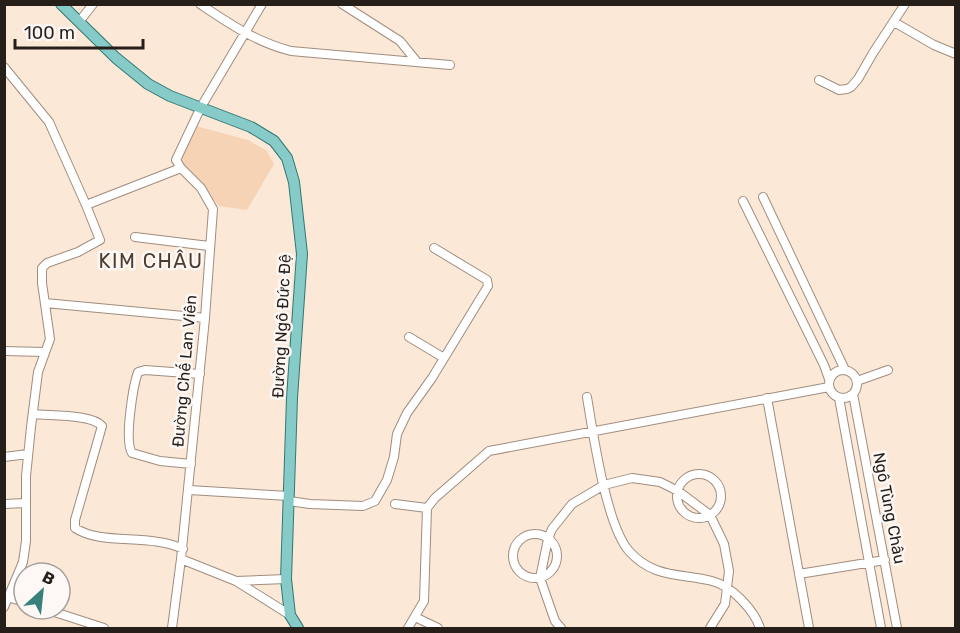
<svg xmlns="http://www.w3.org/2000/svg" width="960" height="633" font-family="Rubik,sans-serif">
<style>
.green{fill:#f7d3b5}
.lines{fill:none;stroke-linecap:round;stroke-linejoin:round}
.minor-casing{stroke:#a08d7e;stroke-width:10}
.major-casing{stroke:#317873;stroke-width:12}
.minor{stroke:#fff;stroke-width:8}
.major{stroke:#87cbc8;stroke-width:10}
.labels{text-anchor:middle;stroke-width:5;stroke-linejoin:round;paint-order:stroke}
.street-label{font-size:16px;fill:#261f19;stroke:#fdf8f5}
.quarter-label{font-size:20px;letter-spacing:1.5px;fill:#4d3d2f;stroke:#fdf8f5}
</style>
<rect width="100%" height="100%" fill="#fce8d7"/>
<path class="green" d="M196,126L248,140L267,151L274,164L247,210L219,206L187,169L182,159Z"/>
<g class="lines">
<defs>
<path id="minor" d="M200,4C230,24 256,42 291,51L450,65
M262,4L201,107L176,160L181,168L201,188L213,209L205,318L181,559L236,581L290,615
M342,4L400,41L417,62
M79,22L93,4
M894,22L934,45L956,54
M4,67L49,122L86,205
M819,80L839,90L847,89L851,87L858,79L873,53L905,4
M763,197L845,370
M743,201L824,365L829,379
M135,237L209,246
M45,303L205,318
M409,337L444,358
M4,351L44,352
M829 384a14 14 0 1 1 28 0a14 14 0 1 1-28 0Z
M857,381L888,370
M853,394L897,628
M587,397C593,433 606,525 629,551C654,579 681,573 712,581C732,586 754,610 760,628
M767,398L809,628
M839,398L881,628
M33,414C50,416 92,414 102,426L75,520V528C102,546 149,533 183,549
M4,457L28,454
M191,464L160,461L132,453C124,441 133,386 138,372L145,370L200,374
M677 496a22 22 0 1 1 44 0a22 22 0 1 1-44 0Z
M189,490L289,496
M289,501L310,504L363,506L375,501L387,480L394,457L397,434L407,413L432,378L488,286L487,280L434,248
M4,504L26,503
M395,504L427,508
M513 556a22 22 0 1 1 44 0a22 22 0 1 1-44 0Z
M799,574L885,560
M236,581L286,579
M4,596L24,602
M4,607L23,562L26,541V476L31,427L38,372L50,339L42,283V268L47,263L78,252L100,240L86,205L181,168
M45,609L104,628
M415,617L438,628
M172,628L181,559
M408,628L424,601L427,508L435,498L489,451L829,387
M561,628L555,621L540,578L548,539L552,529L572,504L604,485L632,478L660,482L678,491L710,515L724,544L729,571L725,604L710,628"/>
<path id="major" d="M61,4L116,58L148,84L170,96L251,127L274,141L287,158L294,182L302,254L292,398L286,579L290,615L298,628"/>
</defs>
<use href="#minor" class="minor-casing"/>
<use href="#major" class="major-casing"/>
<use href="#minor" class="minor"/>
<use href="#major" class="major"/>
</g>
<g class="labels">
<g class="street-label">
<text transform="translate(281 326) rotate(-87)" y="6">Đường Ngô Đức Đệ</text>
<text transform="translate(184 371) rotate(-85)" y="6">Đường Chế Lan Viên</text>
<text transform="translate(890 508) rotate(79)" y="6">Ngô Tùng Châu</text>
</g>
<g class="quarter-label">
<text x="151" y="268">KIM CHÂU</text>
</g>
</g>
<rect width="960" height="633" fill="none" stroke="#261f19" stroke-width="12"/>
<g transform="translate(42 591) rotate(27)"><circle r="28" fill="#fdf8f5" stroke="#a7a19d" stroke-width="1.5"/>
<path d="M0-4.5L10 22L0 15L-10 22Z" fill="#38807c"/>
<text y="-9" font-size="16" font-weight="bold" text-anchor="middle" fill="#261f19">B</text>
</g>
<path d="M15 39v9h128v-9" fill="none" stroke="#261f19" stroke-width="3"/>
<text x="24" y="39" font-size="18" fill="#261f19" stroke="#fdf8f5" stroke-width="4.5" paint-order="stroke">100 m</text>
</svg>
